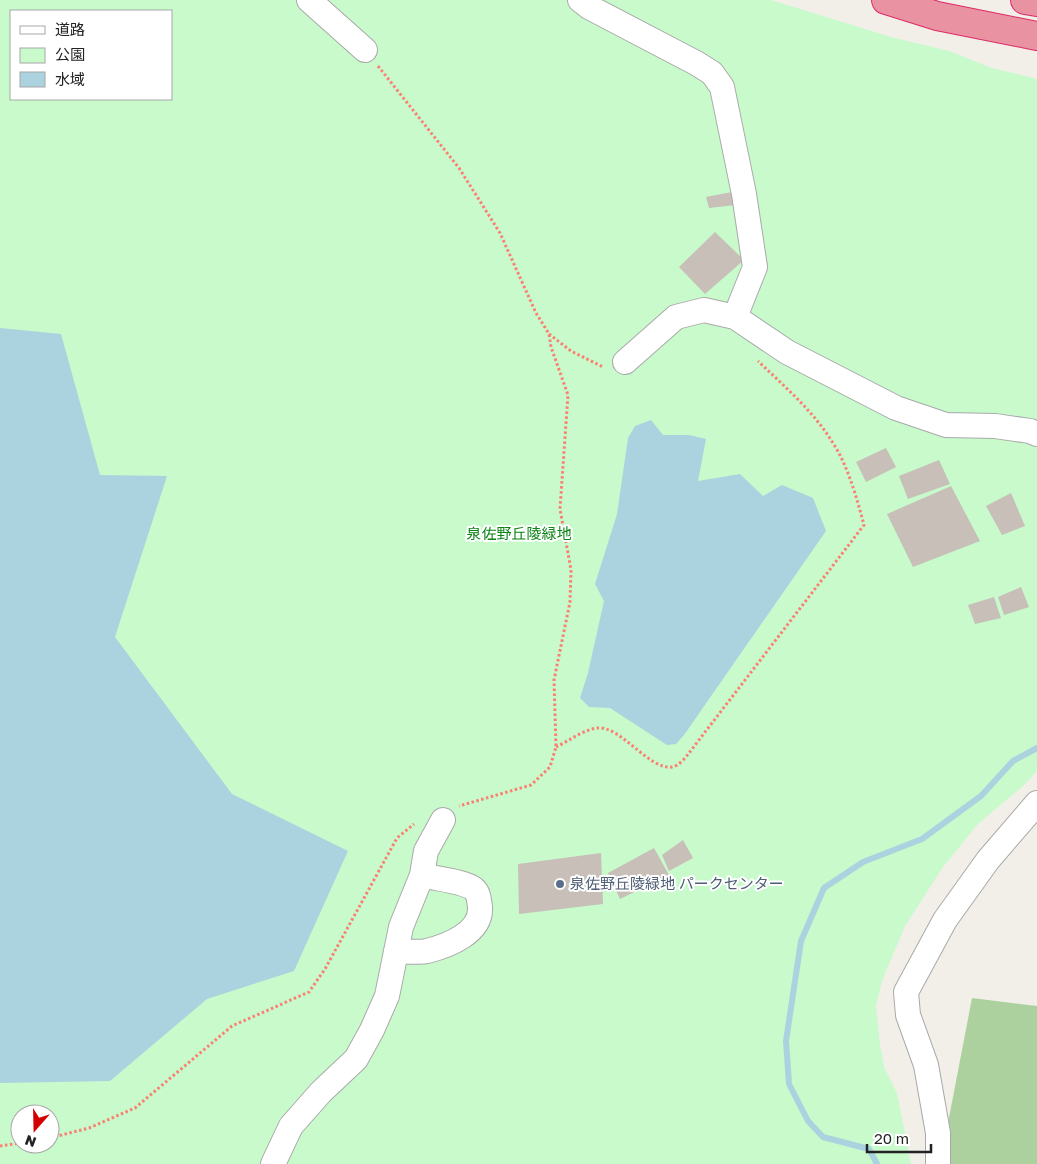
<svg xmlns="http://www.w3.org/2000/svg" width="1037" height="1164" font-family="'Golos Text','Noto Sans JP',sans-serif">
<style>
.forest{fill:#add19e}
.park{fill:#c8facc;fill-rule:evenodd}
.water{fill:#aad3df}
.lines{fill:none;stroke-linecap:round;stroke-linejoin:round}
.stream{stroke:#aad3df;stroke-width:6}
.building{fill:#c7bfb8}
.minor-casing{stroke:#a9a9a9;stroke-width:26}
.highway-casing{stroke:#dc2a67;stroke-width:30}
.path{stroke:#fa8072;stroke-width:3;stroke-dasharray:2.5 2.5;stroke-linecap:butt}
.minor{stroke:#fff;stroke-width:24}
.highway{stroke:#e892a2;stroke-width:28}
.service-dot{fill:#5c6f8a;stroke:#fff;stroke-width:2}
.labels{text-anchor:middle;stroke-width:4;stroke-linejoin:round;paint-order:stroke}
.park-label{font-size:15px;fill:#0c8416;stroke:#fff}
.service-label{font-size:15px;fill:#4e5e75;stroke:#fff;text-anchor:start}
</style>
<rect width="100%" height="100%" fill="#f2efe9"/>
<path class="forest" d="M972,998L1037,1006V1164H945L943,1149Z"/>
<path class="park" d="M0,0H771L891,37L949,51L992,68L1037,79V771L1023,786L978,824L943,867L905,926L882,981L876,1006L880,1044L884,1067L897,1093L911,1164H0ZM11,11H171V99H11ZM20,1114H50V1144H20Z"/>
<path class="water" d="M0,328L61,334L100,475L167,476L115,637L232,794L348,851L294,971L207,999L110,1081L0,1083Z
M651,420L663,435H689L706,439L698,481L740,474L763,496L782,485L813,498L826,531L684,735L676,744L667,745L610,708L589,707L580,698L588,673L604,601L595,584L617,514L628,438L635,426Z"/>
<g class="lines">
<path class="stream" d="M877,1164L869,1149L823,1137L808,1121L789,1084L786,1041L801,941L824,888L863,862L922,839L981,796L1013,761L1037,748"/>
</g>
<path class="building" d="M732,192L736,205L709,208L706,197Z
M715,232L744,260L705,294L679,267Z
M886,448L896,467L866,482L856,462Z
M939,460L950,484L908,499L899,476Z
M951,486L980,541L913,567L887,514Z
M1011,493L1025,526L1002,535L986,506Z
M1021,587L1029,607L1004,615L998,597Z
M994,597L1001,618L975,624L968,605Z
M683,840L693,858L669,871L662,855Z
M654,848L669,875L620,899L608,873Z
M601,853L603,904L519,914L518,864Z"/>
<g class="lines">
<defs>
<path id="minor" d="M309,0L365,50
M580,0L589,7L696,63L712,73L722,87L744,194L755,267L735,317L787,352L896,408L946,425L995,426L1030,431L1037,434
M625,362L676,317L704,310L735,317
M422,875L426,851L443,820
M273,1164L291,1126L321,1092L356,1059L372,1030L387,996L401,927L422,875C436,879 463,881 474,889C479,893 479,901 480,907C482,933 447,946 427,951C418,953 406,951 396,951
M938,1164V1133L926,1065L908,1015L906,992L945,920L988,860L1037,803"/>
<path id="highway" d="M886,0L937,16L1037,36
M1025,0L1037,2"/>
</defs>
<use href="#minor" class="minor-casing"/>
<use href="#highway" class="highway-casing"/>
<path class="path" d="M378,66L459,168L500,233L536,313L549,334L551,347L568,395L560,509L571,570L570,602L554,680L556,747L550,767L531,785L459,806
M549,334L571,351L603,367
M556,747C569,741 584,729 598,728C621,726 649,770 672,767C679,766 685,758 689,753L864,525C856,496 848,465 831,440C812,410 784,386 758,361
M50,1138L89,1128L135,1108L232,1026L309,992L325,969L397,838L414,824
M0,1146L20,1143"/>
<use href="#minor" class="minor"/>
<use href="#highway" class="highway"/>
</g>
<circle class="service-dot" cx="560" cy="884" r="5"/>
<g class="labels">
<g class="park-label">
<text x="519" y="539">泉佐野丘陵緑地</text>
</g>
<g class="service-label">
<text x="570" y="889">泉佐野丘陵緑地 パークセンター</text>
</g>
</g>
<rect x="10" y="10" width="162" height="90" fill="#ffffff" stroke="#a7a7a7"/>
<rect x="20" y="26" width="25" height="8" fill="#ffffff" stroke="#a7a7a7"/>
<text x="55" y="35" font-size="15" fill="#222222">道路</text>
<rect x="20" y="48" width="25" height="15" fill="#c8facc" stroke="#a7a7a7"/>
<text x="55" y="60" font-size="15" fill="#222222">公園</text>
<rect x="20" y="72" width="25" height="15" fill="#aad3df" stroke="#a7a7a7"/>
<text x="55" y="85" font-size="15" fill="#222222">水域</text>
<g transform="translate(35 1129) rotate(200)"><circle r="24" fill="#ffffff" stroke="#a7a7a7"/>
<path d="M0-4L9 19L0 12L-9 19Z" fill="#d40000"/>
<text y="-8" font-size="14" font-weight="bold" text-anchor="middle" fill="#222222">N</text>
</g>
<path d="M867 1144v8h64v-8" fill="none" stroke="#222222" stroke-width="2.5"/>
<text x="874" y="1144" font-size="15" fill="#222222" stroke="#ffffff" stroke-width="4" paint-order="stroke">20 m</text>
</svg>
